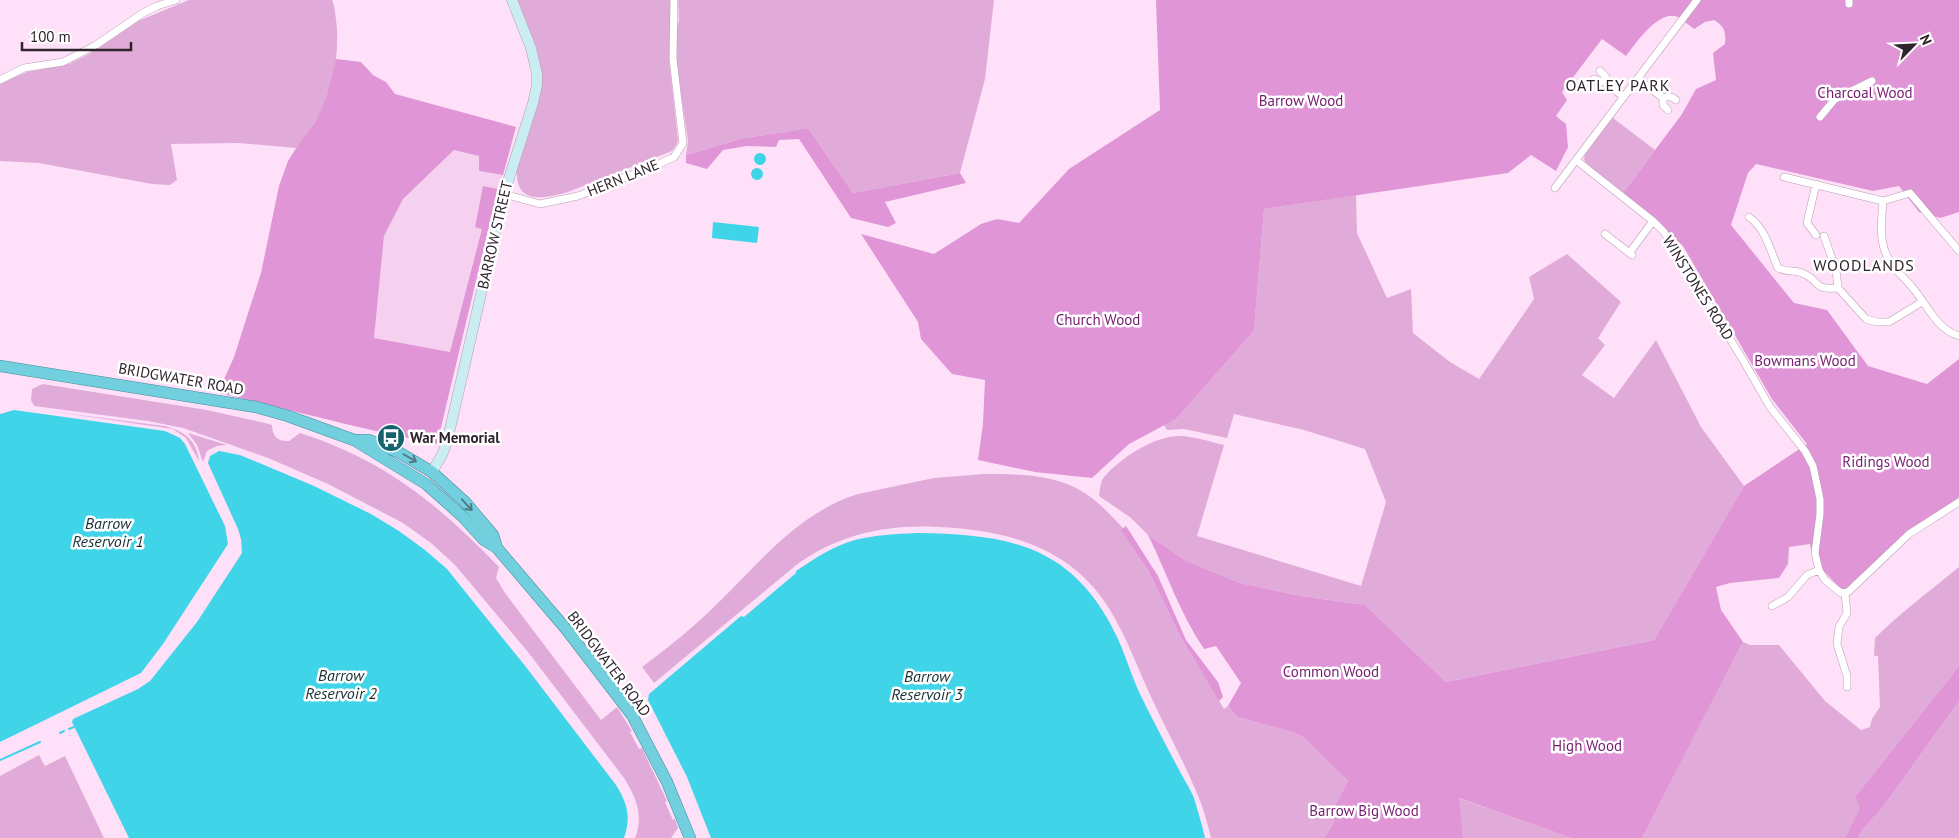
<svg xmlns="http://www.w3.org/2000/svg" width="1959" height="838" font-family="'PT Sans',sans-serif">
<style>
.built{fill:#f5d1ef}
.green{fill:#e1abd9}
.forest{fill:#e095d6}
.water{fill:#3fd4e8}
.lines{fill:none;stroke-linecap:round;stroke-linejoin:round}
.stream{stroke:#3fd4e8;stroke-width:2}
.minor-casing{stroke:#b99db4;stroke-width:8}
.secondary-casing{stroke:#b99db4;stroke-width:11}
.trunk-casing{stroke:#438c9a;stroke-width:12}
.minor{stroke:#fff;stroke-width:7}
.secondary{stroke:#caedf2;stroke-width:10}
.trunk{stroke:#72d0de;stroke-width:11}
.oneway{stroke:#507a86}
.labels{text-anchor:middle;stroke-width:5;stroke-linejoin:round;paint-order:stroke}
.park-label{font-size:15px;fill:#751c6d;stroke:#fff}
.street-label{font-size:15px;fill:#2f242d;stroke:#fff}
.poi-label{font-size:15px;font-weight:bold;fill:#2f242d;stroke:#fff;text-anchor:start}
.neighbourhood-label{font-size:16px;letter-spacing:1px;fill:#2f242d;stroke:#fff}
.water-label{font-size:16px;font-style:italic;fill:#193134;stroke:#fff}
</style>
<rect width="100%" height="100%" fill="#fee0f9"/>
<path class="built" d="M454,150L479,156V171L503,175L498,189L483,186L475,227L483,228L450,352L374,338L384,236L403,199Z"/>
<path class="green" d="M189,0H332C335,6 335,13 336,19C340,53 334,93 315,123C310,132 302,139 296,148L239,143L171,144L177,180L170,185L152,184L39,163L0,161V83L27,72L69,64L89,54L138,21Z
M516,0H672L669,59L678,140L677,144L672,151L568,192C544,199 514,205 517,168L539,96L537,54L524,16Z
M678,0H994L985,79L960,173L853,193L808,128L740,139L686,155L688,141L676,62V31L679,21Z
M1613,118L1655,150L1623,193L1586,164L1584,159L1585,152Z
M1356,195L1357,233L1387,298L1411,289L1413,333L1450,362L1479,379L1534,299L1529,277L1567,254L1621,302L1598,338L1605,345L1582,375L1614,398L1656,340L1701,427L1744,486L1654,640L1446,682L1365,605L1301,596L1240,583L1187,561L1148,535L1131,518L1099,496C1100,490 1100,482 1104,477C1120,458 1157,434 1182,436C1196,437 1211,442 1224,445L1197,536L1361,586L1386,502L1365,449L1304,430L1234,414L1227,438L1184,429L1167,430L1164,425L1176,419L1254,331L1264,209Z
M43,384L207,410L265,423L272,425C272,436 278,442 289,441L300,433C385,460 439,505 499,567L496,578L505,593L601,720L617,707L632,731L630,732L639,749L642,748L667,801L665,802L673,820L675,819L678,828L671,838H635C644,815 636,798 624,778L528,652L455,565L431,543L403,523L328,484L268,458L183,428L148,421L34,406L31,400L32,389Z
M42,410L164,426C183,430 197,440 199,461L186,438L173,429Z
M188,433L227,445L217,446L207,451L203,462L197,445Z
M984,474C1014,474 1050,474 1078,489C1095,498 1109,513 1122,527L1123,529L1122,530L1148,570L1180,636L1224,709L1228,706L1237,717L1293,732L1303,737L1348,781L1335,805L1333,824L1324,838H1211C1207,822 1203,806 1196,791C1183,760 1166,730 1152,699C1138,669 1127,638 1110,610C1072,547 1007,530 938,527C886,524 836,535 795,566L654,683L642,667C669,647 695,626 718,603C761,561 798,513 858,494L934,478Z
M1959,567V666L1855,797L1861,807L1845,838H1642L1743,642L1750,645H1779L1825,701L1861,730L1870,727L1872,719L1880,707L1878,656H1874L1875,638C1901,612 1931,590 1959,567Z
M1959,701V838H1858L1863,829L1883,807Z
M39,755L45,766L65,756L104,838H0V776Z
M1458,798L1571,838H1463Z"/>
<path class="forest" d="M1156,0H1959V212L1940,218L1919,212L1899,186L1873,191L1756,164L1748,173L1731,225L1794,303L1827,310L1868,366L1927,384L1959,359V497L1858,577L1843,591L1813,560L1810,544L1789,547L1788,564L1779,578L1730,583L1716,587L1721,610L1743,642L1642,838H1571L1459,798L1463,838H1324L1333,824L1335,805L1348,781L1303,737L1293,732L1237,717L1228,706L1241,683L1216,646L1204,649C1180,614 1167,573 1148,535L1187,561L1240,583L1301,596L1365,605L1446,682L1654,640L1744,486L1807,444L1772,399L1683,246L1623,193L1682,114L1696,89L1716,80L1713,53L1725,44C1726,32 1725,27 1714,20L1705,22L1694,29C1689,25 1683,20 1678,17C1659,9 1636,43 1626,56L1602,39L1562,92L1567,100L1556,116L1566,124L1568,147L1556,171L1531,155L1508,173L1264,209L1254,331L1176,419L1129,444L1092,478L1035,472L978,460L983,424L985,380L952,374L921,339L918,322L861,234L934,254L981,224L997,219L1019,223L1069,169L1160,110Z
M336,59L361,62L373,75L386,82L395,94L516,127L503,175L479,171V156L454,150L403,199L384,236L374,338L450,352L482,229L475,227L483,186L498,189L437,444C364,430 291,410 218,393L234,357L261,273L279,186L288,161L300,142L315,123L327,96Z
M808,128L853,193L960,173L966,183L885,202L896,223L888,227L851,218L799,139L779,140L776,147L747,146L723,150L707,169L686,163V155L740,139Z
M1126,526L1158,576L1186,640L1218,682L1223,697L1219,701L1180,636L1148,570L1121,530Z
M1959,666V701L1883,807L1863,829L1858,838H1845L1860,808L1855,797Z"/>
<path class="water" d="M754 159a6 6 0 1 1 12 0a6 6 0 1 1-12 0Z
M751 174a6 6 0 1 1 12 0a6 6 0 1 1-12 0Z
M713,222L759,227L757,243L712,238Z
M14,410L165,431L180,438L185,444L225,526L228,544L163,644L141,673L0,742V414Z
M219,451L240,455L314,486L371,514L399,531L425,550L447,569L526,667L616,785C628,804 631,817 624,838H129L72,722L73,719L138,689L150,681L197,622L242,553L241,539L238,529L208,463L210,456Z
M917,533C1010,534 1074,546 1117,637C1126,656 1131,675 1140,694C1152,719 1165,743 1178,768C1183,778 1190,788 1194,798C1198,811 1202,825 1205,838H711L687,777L648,700L649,694L741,616L744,617L796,573V571C814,559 833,546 855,540C875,535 896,534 917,533Z"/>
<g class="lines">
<path class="stream" d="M69,729L74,727
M60,733L64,731
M0,760L40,742"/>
<defs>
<path id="minor" d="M1697,0L1576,160L1653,221L1664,232L1743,360L1770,407L1805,451L1813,466L1820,499V514L1815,553L1819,570L1825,580L1841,593L1848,592L1909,534L1959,502
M1849,0V4
M1594,79L1599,82L1603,81L1606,77L1600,71
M1638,79L1663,98
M0,80L24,68L63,62L96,45L143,13L157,6L176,0
M1603,81L1624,97
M1668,110L1663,105V98C1669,95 1672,97 1676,100
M1820,117L1835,99L1872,81
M1784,177L1883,201L1910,193L1959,251
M1555,188L1576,160
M504,194L540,204L578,196L659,164L674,157L683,143L673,59L674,0
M1883,201C1882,216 1879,236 1885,251C1889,265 1903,276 1912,287C1927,304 1936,329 1959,336
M1749,217C1766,229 1770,250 1778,268C1788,273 1794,269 1802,273C1821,280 1810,290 1838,288L1866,319L1877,322H1889L1922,302
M1605,234L1632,255
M1816,235L1807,223L1816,184
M1824,236L1836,270L1838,288
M1630,252L1653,221
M1845,594L1847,613L1839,627L1837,644L1847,676V687
M1772,606L1788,597L1807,575L1819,570"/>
<path id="secondary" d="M432,472L442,455L447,442L504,194L533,103L537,85V74L531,48L512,0"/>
<path id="trunk" d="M0,366L256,407L288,416L354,440L426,484L462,516L484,540L497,548L566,629L632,715L667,782L690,838
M354,440H369L400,453L432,472L465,502L493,535L497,548"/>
</defs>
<use href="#minor" class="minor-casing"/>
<use href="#secondary" class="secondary-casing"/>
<use href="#trunk" class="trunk-casing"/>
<use href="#minor" class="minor"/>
<use href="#secondary" class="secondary"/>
<use href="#trunk" class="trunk"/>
</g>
<defs><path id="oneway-shaft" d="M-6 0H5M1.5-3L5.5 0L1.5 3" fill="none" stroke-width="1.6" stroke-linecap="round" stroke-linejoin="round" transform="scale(1.25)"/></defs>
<g class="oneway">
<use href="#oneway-shaft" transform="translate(410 458) rotate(30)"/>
<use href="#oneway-shaft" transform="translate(467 505) rotate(48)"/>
</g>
<defs>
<symbol id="bus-disc" viewBox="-11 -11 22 22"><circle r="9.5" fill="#16626d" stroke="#fff"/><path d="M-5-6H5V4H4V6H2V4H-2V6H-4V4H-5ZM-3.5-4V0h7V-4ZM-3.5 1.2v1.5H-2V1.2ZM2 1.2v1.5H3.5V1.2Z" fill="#fff"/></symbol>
</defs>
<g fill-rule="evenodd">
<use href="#bus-disc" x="375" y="422" width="32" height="32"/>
</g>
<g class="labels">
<g class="park-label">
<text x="1865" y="98">Charcoal Wood</text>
<text x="1301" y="106">Barrow Wood</text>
<text x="1098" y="325">Church Wood</text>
<text x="1805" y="366">Bowmans Wood</text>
<text x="1886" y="467">Ridings Wood</text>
<text x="1331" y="677">Common Wood</text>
<text x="1587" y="751">High Wood</text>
<text x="1364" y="816">Barrow Big Wood</text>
</g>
<g class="street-label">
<text transform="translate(623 178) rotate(-22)" y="5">HERN LANE</text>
<text transform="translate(495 235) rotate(-77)" y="5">BARROW STREET</text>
<text transform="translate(1698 288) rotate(58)" y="5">WINSTONES ROAD</text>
<text transform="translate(181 379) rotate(10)" y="5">BRIDGWATER ROAD</text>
<text transform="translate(609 664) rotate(53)" y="5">BRIDGWATER ROAD</text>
</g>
<g class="poi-label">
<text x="410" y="443">War Memorial</text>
</g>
<g class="neighbourhood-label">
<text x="1618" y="91">OATLEY PARK</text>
<text x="1864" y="271">WOODLANDS</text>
</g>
<g class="water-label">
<text x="108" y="529">Barrow<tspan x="108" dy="18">Reservoir 1</tspan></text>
<text x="341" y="681">Barrow<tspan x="341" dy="18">Reservoir 2</tspan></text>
<text x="927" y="682">Barrow<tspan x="927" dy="18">Reservoir 3</tspan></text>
</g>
</g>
<g transform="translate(1914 45) rotate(66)" stroke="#ffffff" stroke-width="4" paint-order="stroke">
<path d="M0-4L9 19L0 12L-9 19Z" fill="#2f242d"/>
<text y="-8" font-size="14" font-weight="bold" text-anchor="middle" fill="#2f242d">N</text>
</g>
<path d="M22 42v8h109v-8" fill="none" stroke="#2f242d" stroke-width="2.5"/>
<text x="30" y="42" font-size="15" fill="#2f242d" stroke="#ffffff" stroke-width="4" paint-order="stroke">100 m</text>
</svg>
